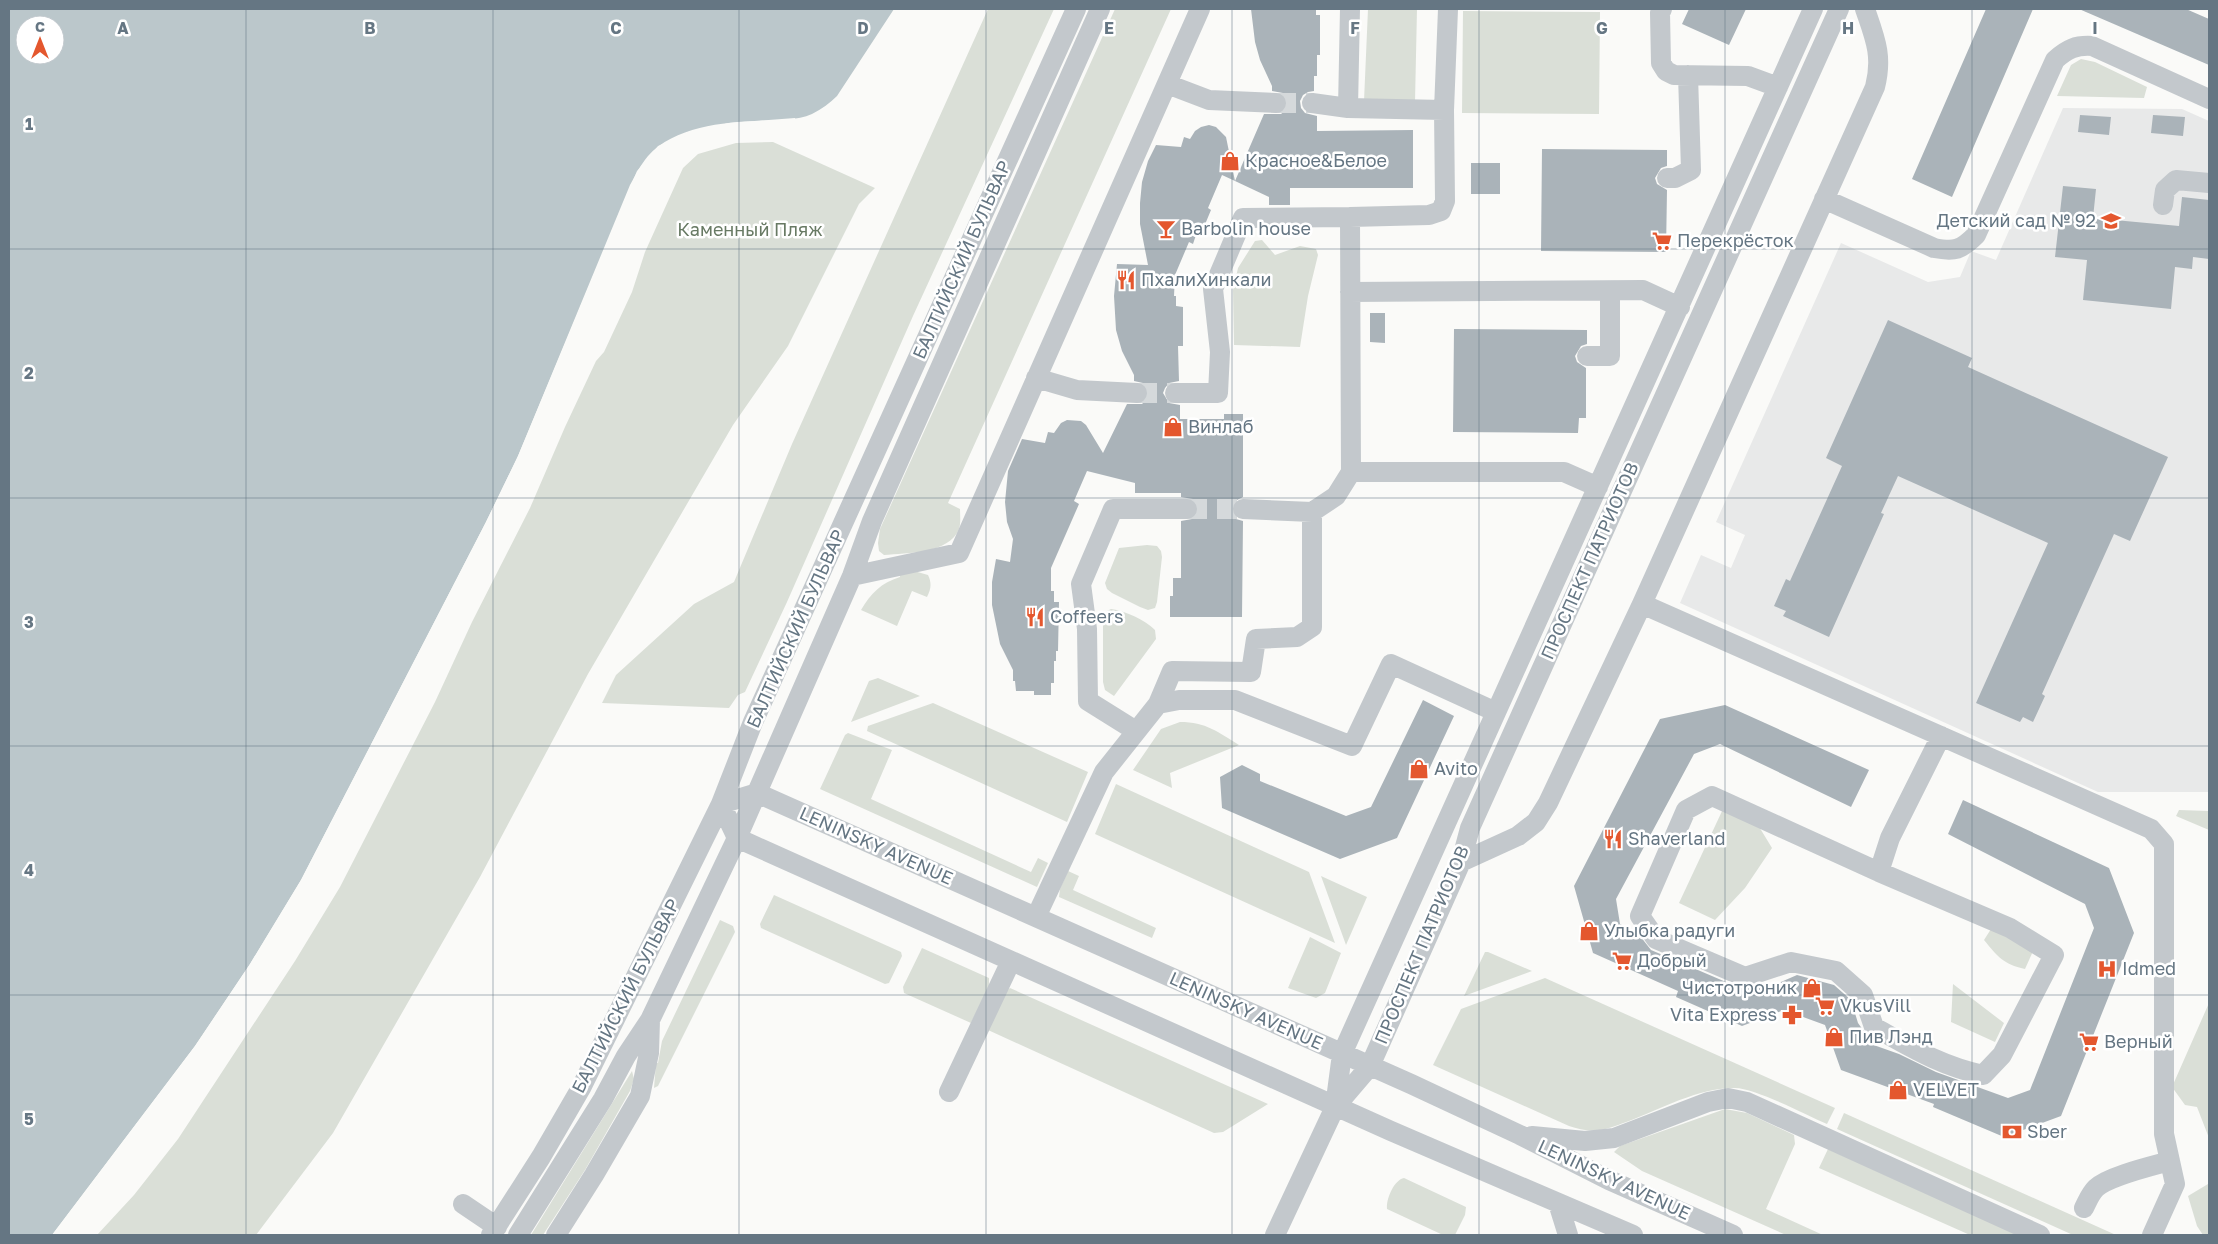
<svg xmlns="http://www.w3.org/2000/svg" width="2218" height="1244" font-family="'Golos Text',sans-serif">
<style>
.built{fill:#e8e9e9}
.green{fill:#dadfd7}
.water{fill:#bbc7cb;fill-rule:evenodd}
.pier{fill:#fafaf8}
.building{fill:#aab3b9}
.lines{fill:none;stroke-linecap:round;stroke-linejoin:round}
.minor-tunnel{stroke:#d5d9db;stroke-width:20;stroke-dasharray:20 10;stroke-linecap:butt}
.minor{stroke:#c3c8cc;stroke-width:20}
.grid{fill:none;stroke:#657683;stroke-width:1;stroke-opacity:0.55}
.labels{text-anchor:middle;stroke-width:5;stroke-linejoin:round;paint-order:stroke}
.poi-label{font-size:18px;fill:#657683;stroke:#fff;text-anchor:start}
.park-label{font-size:18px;fill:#687a64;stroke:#fff}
.street-label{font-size:18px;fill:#657683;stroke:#fff}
.grid-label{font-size:16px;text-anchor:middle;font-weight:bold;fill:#657683;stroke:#fff;stroke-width:5;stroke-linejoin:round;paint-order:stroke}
</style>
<rect width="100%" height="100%" fill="#fafaf8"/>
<path class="built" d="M2063,108L2182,109L2209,121V792H2098L1680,603L1701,555L1731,568L1745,535L1716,522L1841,243L1928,282L1960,277L1971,251L1996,260Z"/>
<path class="green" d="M988,9H1054L913,316L787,602L745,692L738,695L729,708L602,703L616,675L694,604L734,582L792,444Z
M1115,9H1171L948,503L960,509C960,515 961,523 959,529C949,554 907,553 884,555L879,551L878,543L880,529Z
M1368,9H1417L1415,102L1364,101Z
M1463,11L1600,12L1599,114L1462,113Z
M2081,59L2095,62L2147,87L2144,98L2057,96L2071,65Z
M773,142L875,188L859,204L788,346L733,425L588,674L480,877L333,1133L256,1235H97L134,1195L178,1139L295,961L340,887L435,702L472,622L530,508L565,427L596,361L604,352L632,292L645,252L683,168L698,154L736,143Z
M1262,240L1275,255L1300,246L1316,249L1318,255L1308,296L1300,347L1234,345L1233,290L1238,268L1255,241Z
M1147,545L1157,546L1161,551L1162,557L1157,602L1155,608L1148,610L1140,607L1112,593L1107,589L1105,583L1119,548Z
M914,571L928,575C932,583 931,589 927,597L912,591L897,626L861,610C871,593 881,583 900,577V574Z
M1111,609C1126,611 1145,620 1155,630L1156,639L1114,696L1105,690L1103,682V624L1107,611Z
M878,678L920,696L851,722L869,681Z
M933,703L1088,772L1067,822L867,731L868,726Z
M1180,722C1206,722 1218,732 1239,745L1170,773L1172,788L1133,770L1161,729Z
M848,733L892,750L871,799L1031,872L1038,858L1048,863L1037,887L820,789L845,735Z
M1116,784L1309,872L1335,943L1095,834Z
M1723,809L1758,825L1772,848L1745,888L1715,920L1679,903Z
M2179,810L2209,811V830L2176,816Z
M1068,871L1079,876L1073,890L1156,928L1152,938L1059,897L1060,889Z
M1321,876L1367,897L1346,945Z
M774,895L901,952L902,956L889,983L885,984L761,928L760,924Z
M720,920L733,926L735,932L658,1086L654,1088L656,1063H658L662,1041Z
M1991,929L2034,949L2025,969C2003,964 1998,957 1984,940Z
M1310,937L1341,953L1325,993L1316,998L1288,988Z
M922,948L989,978V986L971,1023L904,993L903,987Z
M1485,952H1488L1532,971L1464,996Z
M1545,978L1835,1108L1827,1124C1806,1115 1755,1088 1735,1088C1701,1087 1660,1109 1629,1121C1620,1124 1609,1129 1600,1130C1589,1132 1579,1129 1569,1126L1433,1065L1461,1009Z
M1953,984L2004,1023L1995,1042L1951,1022Z
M1010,988L1268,1104L1223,1132L1214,1133L988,1030L1005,992Z
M2209,1003V1138L2197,1107L2185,1105L2172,1087Z
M632,1071L634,1079L630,1091L585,1170L543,1235H531Z
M1725,1109L1747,1113L1794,1135L1795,1144L1766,1209L1823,1235H1786L1642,1171L1614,1152L1620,1146Z
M1844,1113L2116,1235H2073L1837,1129Z
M1828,1149L2018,1235H1970L1819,1168Z
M1404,1178L1466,1207L1465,1215L1455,1235H1443L1387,1209C1386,1199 1394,1180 1404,1178Z
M2209,1179V1235H2203L2197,1226L2188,1196L2208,1184Z"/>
<path class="water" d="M9,9H894L837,96C830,103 822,109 812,114C796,121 777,120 759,121C723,122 674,127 648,156C641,164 635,176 630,185L518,456L486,522L301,880L250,964L195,1046L52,1235H9ZM25,25H55V55H25Z"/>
<path class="pier" d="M795,118L796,121L711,128L689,134L660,148L639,172L521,457L488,524L303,881L253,965L197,1048L58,1232L52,1235L195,1046L250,964L301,880L486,522L518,456L637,171L658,146L688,132L729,123Z"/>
<path class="building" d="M1251,9H1316V15H1320V55H1317V76H1314V91L1308,92L1303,95L1300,101L1301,108L1305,113L1317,116V131L1413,130V188H1290V205H1269V197L1235,181L1264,114H1281L1286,110L1288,104L1287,98L1283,93L1272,91V86L1260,60L1255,42Z
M1689,9H1746L1729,45L1682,24Z
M1986,9H2033L1952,197L1912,179Z
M2079,9H2186L2209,19V65Z
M2080,115L2111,117L2109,135L2078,132Z
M2153,115L2185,117L2183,136L2151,133Z
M1209,125L1216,127L1226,137L1235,181L1222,175L1208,208L1211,210L1201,234L1197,232L1193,244L1189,242L1175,275L1174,296H1176V306L1183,307V346H1178L1179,381L1169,383L1165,388L1163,393L1169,403L1180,405V419H1224V414H1243V497L1233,502L1231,509L1236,519L1243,521L1242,617H1170V596H1173V578H1181V521L1192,519L1197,514V504L1193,499L1181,497V493H1135V483L1087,471L1074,501L1079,504L1051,568V591H1054V602H1059L1058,651H1056V661H1054V683H1051V695H1034V691H1016L1015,681H1013V670L1000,644L992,605V582L996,559L1010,562L1013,539L1007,522L1005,502L1008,471L1022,439L1045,443L1048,432L1054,433L1061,423L1067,420L1081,421L1086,425L1103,453L1127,404H1142L1147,399L1148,388L1143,383L1134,381V375L1122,351L1116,330L1114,296L1117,264L1148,265L1140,224V203L1142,182L1148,161L1156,145L1181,147L1184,137L1190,139L1195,131L1201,127Z
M1542,149L1667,150V166L1661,168L1655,178L1657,184L1667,190L1666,252L1541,251Z
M1471,163H1500V194H1471Z
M2063,186L2096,189L2093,218L2179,226L2182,197L2209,200V259L2193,257L2192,269L2175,267L2171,309L2083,300L2087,260L2055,257Z
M1370,313H1385V343L1370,342Z
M1888,320L1972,358L1968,367L2168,457L2130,541L2114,534L2042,694L2045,696L2033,722L2023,717L2020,722L1976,703L2048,543L1898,476L1881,513L1884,514L1829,637L1783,616L1786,611L1774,606L1786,579L1790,581L1842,466L1826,458Z
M1454,329L1587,330V344L1581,346L1575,356L1577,362L1586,368V418H1579L1578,433L1453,432Z
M1423,700L1454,716L1397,838L1340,859L1222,808L1220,777L1242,765L1260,774V781L1346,816L1371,807Z
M1725,705L1869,770L1851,807L1720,744L1694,754L1616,899L1620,924L1637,932L1651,950L1740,988H1749L1767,982L1769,987L1797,975L1834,985L1851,1000L1858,1023L1868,1037V1043L1899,1054L1936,1072L2008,1098L2030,1090L2094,928L2085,904L1948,834L1963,800L2109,868L2134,933L2061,1116L2004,1137L1933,1107L1934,1104L1841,1070L1825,1025L1784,1010L1742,1026L1676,997L1678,991L1593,953L1574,886L1660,719Z"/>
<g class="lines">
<path class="minor-tunnel" d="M1276,103H1312
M1137,393H1175
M1187,509H1243"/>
<path class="minor" d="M1350,9L1348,108L1444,110
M1448,9L1444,110L1445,201L1441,211L1429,215L1350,217L1351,472H1564L1598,487
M1662,9L1660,13L1661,63L1666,71L1674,75L1748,76L1778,87
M1167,84L1209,100L1276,103
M1312,103L1348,108
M1667,178H1675L1691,170L1688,75
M1824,199L1934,248C1955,252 1961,250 1976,235L2055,60C2067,49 2076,45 2092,46L2209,99
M2163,205L2165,190L2176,180L2209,183
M1350,292L1643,290L1680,307
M1587,356H1610V291
M1036,378L1077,390L1137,393
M1175,393H1218L1220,352L1213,289L1243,218L1350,217
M1243,509L1312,512
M852,576L959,553L1200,9
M1642,604L2151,829L2164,844V1134L2175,1184L2152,1235
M1158,704L1172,671L1251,672L1256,639L1297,637L1312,627V512L1336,496L1351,472
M1136,731L1088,701L1087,629L1081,584L1113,509H1187
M1461,862L1518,836L1536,822L1548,803L1642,604L1875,87C1883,56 1875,38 1865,9
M1879,872L2010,928L2054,955L2002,1055L1983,1075C1941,1066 1912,1048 1874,1027L1863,995L1836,971L1791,962L1745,977L1656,939L1640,916L1686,810L1712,796L1879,872L1890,838L1941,736
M1036,917L1104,772L1158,704L1179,700H1235L1352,746L1391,664L1496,712
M949,1092L1011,961
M1335,1107L1342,1054L1813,9
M1532,1136L1585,1141L1614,1138L1708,1102L1728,1098L1747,1102L2040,1235
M1558,1203L1568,1235
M463,1204L497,1227
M2084,1208C2088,1200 2090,1194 2096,1188C2109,1176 2152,1166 2170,1161
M491,1235L541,1157L581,1088L721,804L753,722L1076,9
M518,1235L603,1099L626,1056L650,1020L737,838L852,576L872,521L1100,9
M556,1235L594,1175L640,1096L649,1053L650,1020
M1275,1235L1335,1107L1370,1066L1461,862L1470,828L1839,9
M1633,1235L1391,1131L737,838L721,804L757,793L1411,1084L1520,1135L1609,1180L1733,1235"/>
</g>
<path class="grid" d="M246,9V1235M493,9V1235M739,9V1235M986,9V1235M1232,9V1235M1479,9V1235M1725,9V1235M1972,9V1235M9,249H2209M9,498H2209M9,746H2209M9,995H2209"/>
<defs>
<symbol id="shop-bare" viewBox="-9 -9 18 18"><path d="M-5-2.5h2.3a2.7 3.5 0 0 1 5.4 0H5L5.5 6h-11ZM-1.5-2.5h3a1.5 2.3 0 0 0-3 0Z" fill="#e4572e" stroke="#fff" stroke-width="2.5" paint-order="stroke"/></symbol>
<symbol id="school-bare" viewBox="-9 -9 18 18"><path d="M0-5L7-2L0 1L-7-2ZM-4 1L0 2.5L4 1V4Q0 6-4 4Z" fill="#e4572e" stroke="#fff" stroke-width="2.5" paint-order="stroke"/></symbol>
<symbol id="bar-bare" viewBox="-9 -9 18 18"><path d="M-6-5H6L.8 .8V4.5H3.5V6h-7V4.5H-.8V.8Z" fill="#e4572e" stroke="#fff" stroke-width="2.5" paint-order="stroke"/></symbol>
<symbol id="supermarket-bare" viewBox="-9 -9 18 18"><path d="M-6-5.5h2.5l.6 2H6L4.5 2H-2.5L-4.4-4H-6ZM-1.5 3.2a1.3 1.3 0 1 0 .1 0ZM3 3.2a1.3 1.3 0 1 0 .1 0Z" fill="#e4572e" stroke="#fff" stroke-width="2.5" paint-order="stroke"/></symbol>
<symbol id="restaurant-bare" viewBox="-9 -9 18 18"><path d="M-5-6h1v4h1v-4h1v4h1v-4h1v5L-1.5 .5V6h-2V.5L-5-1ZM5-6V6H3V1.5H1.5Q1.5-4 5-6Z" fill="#e4572e" stroke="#fff" stroke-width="2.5" paint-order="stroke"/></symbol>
<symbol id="hospital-bare" viewBox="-9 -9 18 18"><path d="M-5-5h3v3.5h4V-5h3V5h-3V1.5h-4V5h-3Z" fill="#e4572e" stroke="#fff" stroke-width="2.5" paint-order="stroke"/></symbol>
<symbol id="pharmacy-bare" viewBox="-9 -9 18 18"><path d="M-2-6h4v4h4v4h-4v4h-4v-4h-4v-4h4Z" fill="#e4572e" stroke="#fff" stroke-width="2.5" paint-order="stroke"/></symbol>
<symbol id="bank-bare" viewBox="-9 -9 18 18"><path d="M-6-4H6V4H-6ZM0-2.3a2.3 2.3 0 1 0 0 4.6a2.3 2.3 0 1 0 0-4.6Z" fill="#e4572e" stroke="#fff" stroke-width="2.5" paint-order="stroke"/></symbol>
</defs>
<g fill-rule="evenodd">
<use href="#shop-bare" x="1216" y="147" width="28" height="28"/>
<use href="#school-bare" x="2097" y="207" width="28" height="28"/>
<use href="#bar-bare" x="1152" y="215" width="28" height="28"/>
<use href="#supermarket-bare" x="1648" y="227" width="28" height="28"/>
<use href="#restaurant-bare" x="1112" y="266" width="28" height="28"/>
<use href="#shop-bare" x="1159" y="413" width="28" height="28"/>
<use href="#restaurant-bare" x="1021" y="603" width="28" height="28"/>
<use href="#shop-bare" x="1405" y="755" width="28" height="28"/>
<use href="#restaurant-bare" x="1599" y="825" width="28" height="28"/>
<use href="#shop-bare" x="1575" y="917" width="28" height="28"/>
<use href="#supermarket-bare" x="1608" y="947" width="28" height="28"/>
<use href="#hospital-bare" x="2093" y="955" width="28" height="28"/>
<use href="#shop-bare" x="1798" y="974" width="28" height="28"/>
<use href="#supermarket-bare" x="1811" y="992" width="28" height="28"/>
<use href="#pharmacy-bare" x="1778" y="1001" width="28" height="28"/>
<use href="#shop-bare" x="1820" y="1023" width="28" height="28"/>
<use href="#supermarket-bare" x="2075" y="1028" width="28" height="28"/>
<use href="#shop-bare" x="1884" y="1076" width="28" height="28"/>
<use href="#bank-bare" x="1998" y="1118" width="28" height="28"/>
</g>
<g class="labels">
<g class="poi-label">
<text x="1245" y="167">Красное&amp;Белое</text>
<text x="2096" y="227" text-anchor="end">Детский сад № 92</text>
<text x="1181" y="235">Barbolin house</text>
<text x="1677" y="247">Перекрёсток</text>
<text x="1141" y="286">ПхалиХинкали</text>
<text x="1188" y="433">Винлаб</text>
<text x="1050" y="623">Coffeers</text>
<text x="1434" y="775">Avito</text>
<text x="1628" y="845">Shaverland</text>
<text x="1604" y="937">Улыбка радуги</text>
<text x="1637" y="967">Добрый</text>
<text x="2122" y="975">Idmed</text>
<text x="1797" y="994" text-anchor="end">Чистотроник</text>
<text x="1840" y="1012">VkusVill</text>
<text x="1777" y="1021" text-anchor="end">Vita Express</text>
<text x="1849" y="1043">Пив Лэнд</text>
<text x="2104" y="1048">Верный</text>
<text x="1913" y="1096">VELVET</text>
<text x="2027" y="1138">Sber</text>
</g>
<g class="park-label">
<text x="750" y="236">Каменный Пляж</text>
</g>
<g class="street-label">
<text transform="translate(962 260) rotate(-66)" y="6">БАЛТИЙСКИЙ БУЛЬВАР</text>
<text transform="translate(1590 561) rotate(-66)" y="6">ПРОСПЕКТ ПАТРИОТОВ</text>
<text transform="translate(796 629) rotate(-66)" y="6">БАЛТИЙСКИЙ БУЛЬВАР</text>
<text transform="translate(876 846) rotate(24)" y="6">LENINSKY AVENUE</text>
<text transform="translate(1422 945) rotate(-67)" y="6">ПРОСПЕКТ ПАТРИОТОВ</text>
<text transform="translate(626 996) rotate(-63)" y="6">БАЛТИЙСКИЙ БУЛЬВАР</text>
<text transform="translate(1246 1011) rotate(24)" y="6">LENINSKY AVENUE</text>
<text transform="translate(1614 1180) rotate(25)" y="6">LENINSKY AVENUE</text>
</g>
</g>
<g class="grid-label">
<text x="123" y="34">A</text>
<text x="370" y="34">B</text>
<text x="616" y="34">C</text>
<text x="863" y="34">D</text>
<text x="1109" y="34">E</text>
<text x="1355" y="34">F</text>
<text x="1602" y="34">G</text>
<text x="1848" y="34">H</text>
<text x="2095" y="34">I</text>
<text x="29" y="130">1</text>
<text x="29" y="379">2</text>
<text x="29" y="628">3</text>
<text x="29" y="876">4</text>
<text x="29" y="1125">5</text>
</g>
<rect width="2218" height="1244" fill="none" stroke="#657683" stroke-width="20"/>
<g transform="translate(40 40)"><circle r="24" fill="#ffffff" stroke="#c1c8cd"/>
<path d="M0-4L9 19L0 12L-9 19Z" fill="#e4572e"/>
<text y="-8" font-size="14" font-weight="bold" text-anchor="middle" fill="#657683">С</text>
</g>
</svg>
